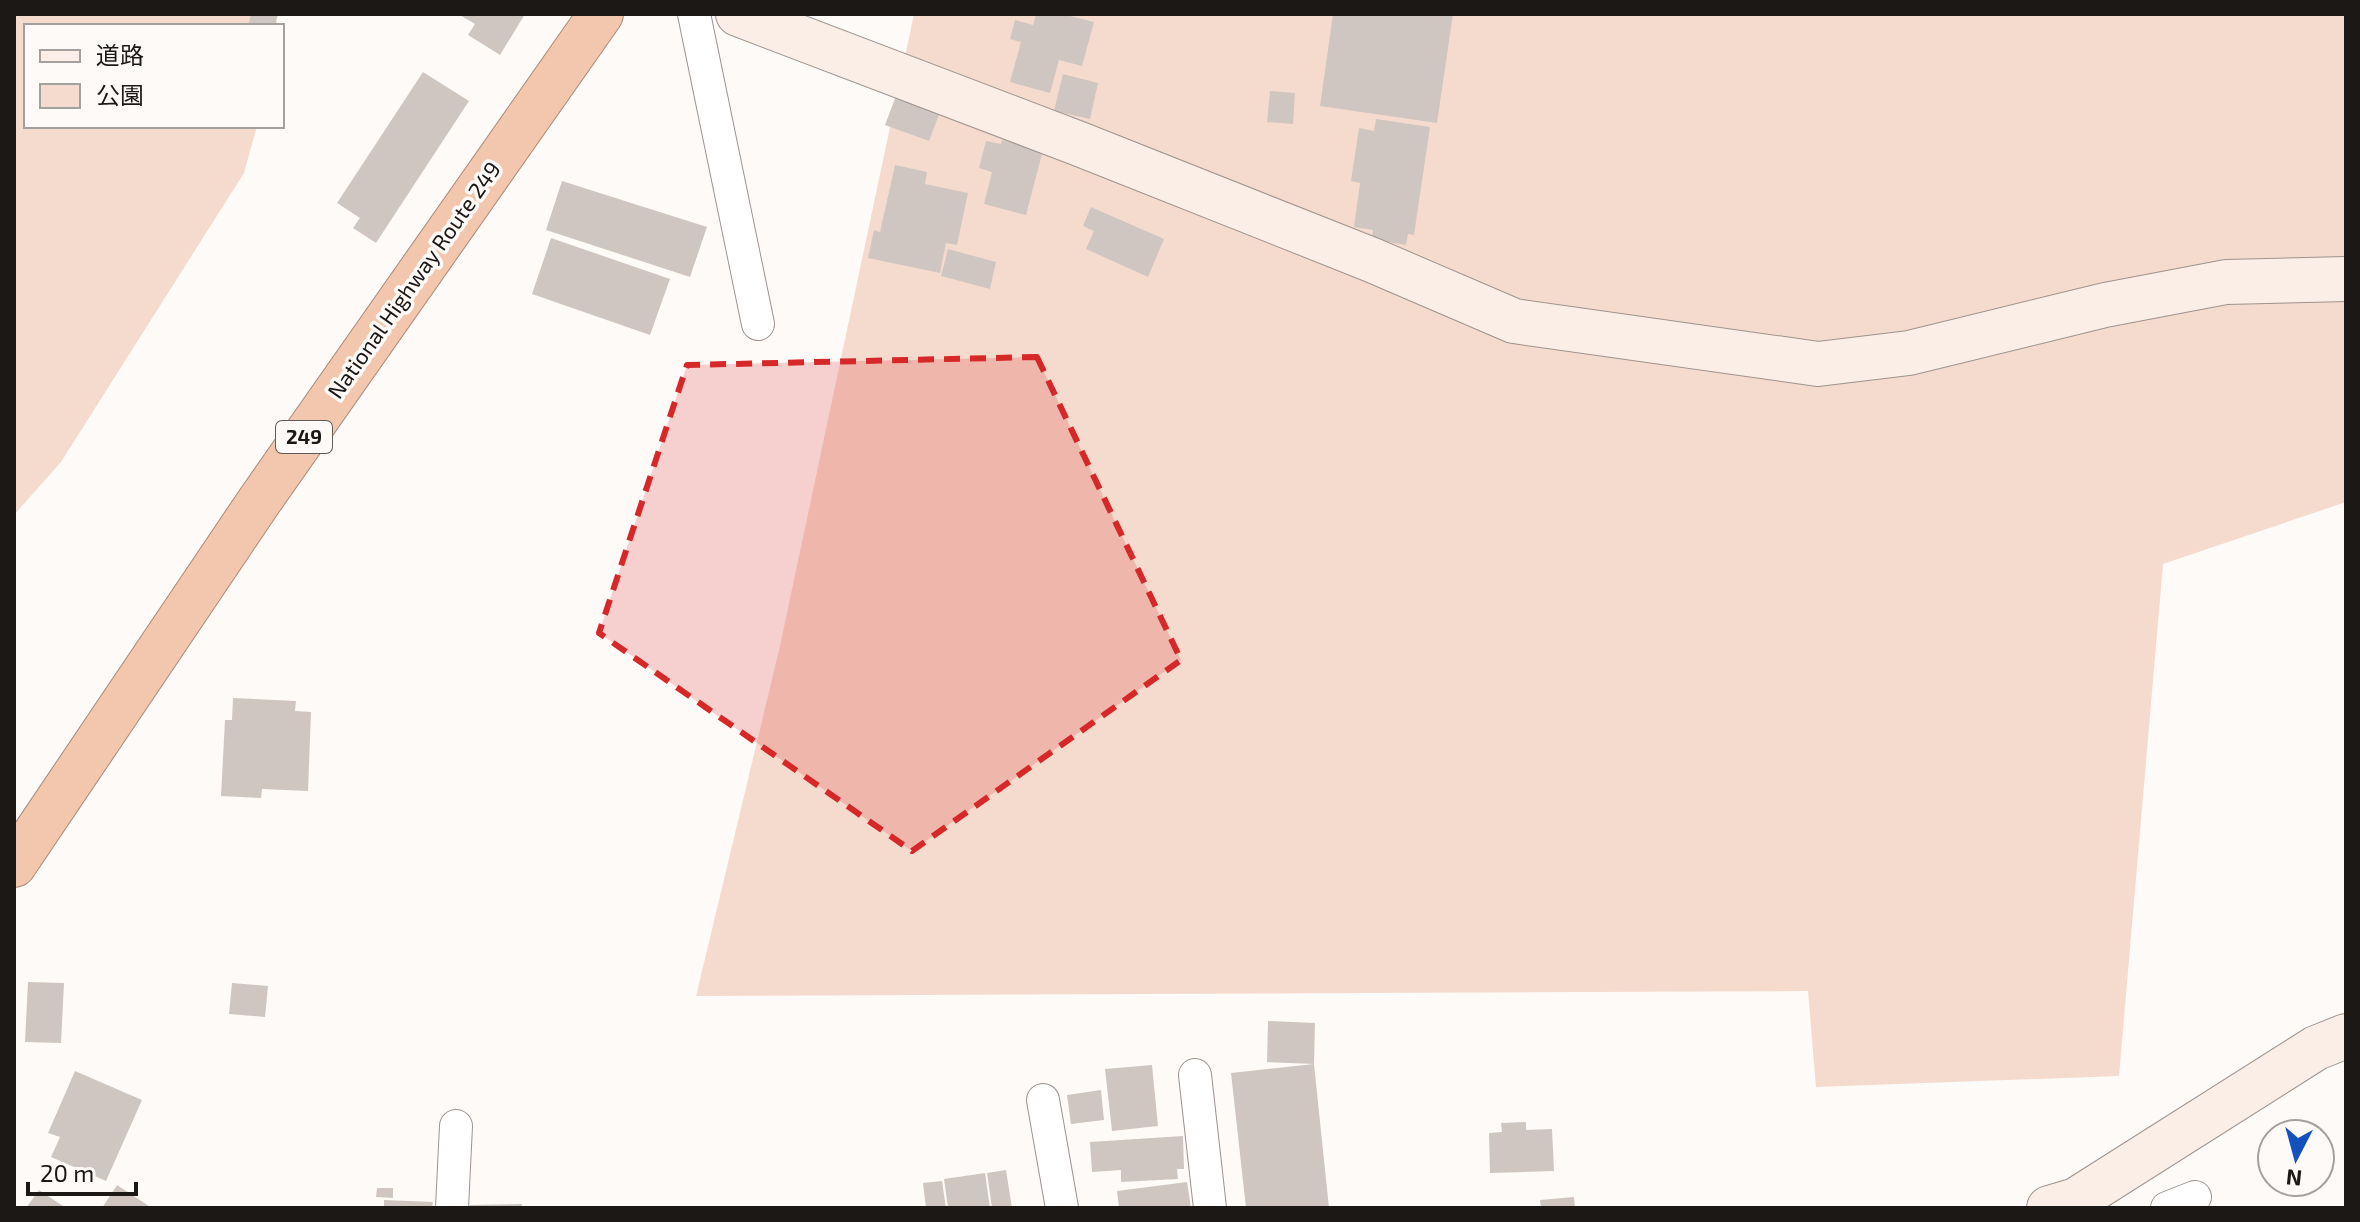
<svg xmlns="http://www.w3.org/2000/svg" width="2360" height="1222" font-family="'Exo 2','Noto Sans JP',sans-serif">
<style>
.green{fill:#f5dbcd}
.building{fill:#d0c6c1}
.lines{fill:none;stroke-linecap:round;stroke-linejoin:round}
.street-casing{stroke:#9d938e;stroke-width:34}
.secondary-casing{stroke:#9d938e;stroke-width:46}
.highway-casing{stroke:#a78a79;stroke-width:46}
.street{stroke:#fff;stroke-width:32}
.secondary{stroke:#fbeee7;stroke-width:44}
.highway{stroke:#f3c7ae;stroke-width:44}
.marked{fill:#d62828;fill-opacity:0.2;stroke:#d62828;stroke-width:6;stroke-dasharray:16 10;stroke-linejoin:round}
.labels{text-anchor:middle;stroke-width:7;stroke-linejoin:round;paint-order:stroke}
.shield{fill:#fefaf8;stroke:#5f5c5a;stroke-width:2}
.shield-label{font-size:20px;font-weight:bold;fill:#1b1816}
.street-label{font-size:22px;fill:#1b1816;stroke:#fefaf8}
</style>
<rect width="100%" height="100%" fill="#fefaf8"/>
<path class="green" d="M14,14H272L279,26H26V126H257L244,173L61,462L14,515Z
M914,14H2346V502L2163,564L2119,1076L1816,1087L1808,991L696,996L780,646Z"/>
<path class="building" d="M251,14H278L275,26H248Z
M458,14H525L500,55L468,35L475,24Z
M1036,14H1062L1094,22L1082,66L1059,60L1050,93L1010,82L1021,42L1010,39L1015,20L1033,25Z
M1333,14H1453L1437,123L1320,106Z
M423,72L469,101L376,243L353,228L360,218L337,203Z
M1063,74L1098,83L1090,119L1054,111Z
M1270,91L1295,93L1293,124L1267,122Z
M896,96L940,112L929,141L885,125Z
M1376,119L1430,127L1414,235L1408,234L1406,245L1372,239L1373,230L1354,227L1360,183L1351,181L1359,128L1374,131Z
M1002,140L1043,150L1026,215L984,204L992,172L979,168L986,141L1001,144Z
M895,165L927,172L925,184L968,193L957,245L946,243L940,273L868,258L874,230L880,232Z
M562,181L707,227L690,277L546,230Z
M1091,207L1164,239L1148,277L1086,249L1094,231L1083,226Z
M551,238L670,279L650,335L532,294Z
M948,249L996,262L990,289L941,276Z
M233,698L296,701L295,711L311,712L308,791L262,789L261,798L221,796L225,720H232Z
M28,982L64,983L61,1043L25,1042Z
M232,983L268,986L265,1017L229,1014Z
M1268,1021L1315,1023L1314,1064L1267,1062Z
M1314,1064L1329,1208H1246L1231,1073Z
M1152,1065L1158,1126L1112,1131L1105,1069Z
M75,1071L142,1100L106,1181L51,1157L60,1137L48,1133Z
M1101,1090L1104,1120L1071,1124L1067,1095Z
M1526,1122V1130L1552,1129L1554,1171L1490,1173L1489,1133L1502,1132L1501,1123Z
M1183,1136L1184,1169H1177L1178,1179L1121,1182V1170L1092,1172L1090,1142Z
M1006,1170L1012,1208H992L987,1173Z
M985,1173L990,1208H948L944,1179Z
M942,1181L946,1208H926L923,1183Z
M1187,1182L1191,1208H1119L1117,1191Z
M117,1185L152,1208H102Z
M377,1188H393V1198L376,1197Z
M39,1190L66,1208H26Z
M1574,1197L1575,1208H1541L1540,1200Z
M384,1200L433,1202L432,1208H384Z
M522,1204V1208H470V1205Z"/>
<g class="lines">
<defs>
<path id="street" d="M694,14L758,324
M1195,1075L1210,1208
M1043,1100L1062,1208
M452,1208L456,1126
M2167,1208L2195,1197"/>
<path id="secondary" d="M738,14L1077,143L1372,260L1514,321L1818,364L1909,353L2105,305L2226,282L2346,279
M2049,1208L2076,1200L2316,1048L2346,1036"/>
<path id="highway" d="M14,865L260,500L601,14"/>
</defs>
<use href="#street" class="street-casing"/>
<use href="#secondary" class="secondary-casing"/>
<use href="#highway" class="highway-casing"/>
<use href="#street" class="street"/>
<use href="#secondary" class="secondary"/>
<use href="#highway" class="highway"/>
</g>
<path class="marked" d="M1037,357L1181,660L912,851L599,633L687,365Z"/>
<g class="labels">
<rect class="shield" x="276" y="421" width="56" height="32" rx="6"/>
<g class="shield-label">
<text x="304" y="444">249</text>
</g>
<g class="street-label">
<text transform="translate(414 280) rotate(-55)" y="8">National Highway Route 249</text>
</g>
</g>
<rect width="2360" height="1222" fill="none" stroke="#1b1816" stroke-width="32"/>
<rect x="24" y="24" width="260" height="104" fill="#fefaf8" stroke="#a3a09e" stroke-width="2"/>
<rect x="40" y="50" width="40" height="12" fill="#fbeee7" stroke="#a3a09e" stroke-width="2"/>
<text x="96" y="64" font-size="24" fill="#1b1816">道路</text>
<rect x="40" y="84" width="40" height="24" fill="#f5dbcd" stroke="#a3a09e" stroke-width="2"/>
<text x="96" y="104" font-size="24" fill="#1b1816">公園</text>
<g transform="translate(2296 1158) rotate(186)"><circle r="38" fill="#fefaf8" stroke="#a3a09e" stroke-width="2"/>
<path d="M0-6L14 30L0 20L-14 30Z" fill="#1351bc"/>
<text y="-12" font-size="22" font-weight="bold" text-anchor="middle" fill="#1b1816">N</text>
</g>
<path d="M28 1182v12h108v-12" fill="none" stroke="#1b1816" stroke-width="4"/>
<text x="40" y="1182" font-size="24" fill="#1b1816" stroke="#fefaf8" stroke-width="6" paint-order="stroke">20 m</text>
</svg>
